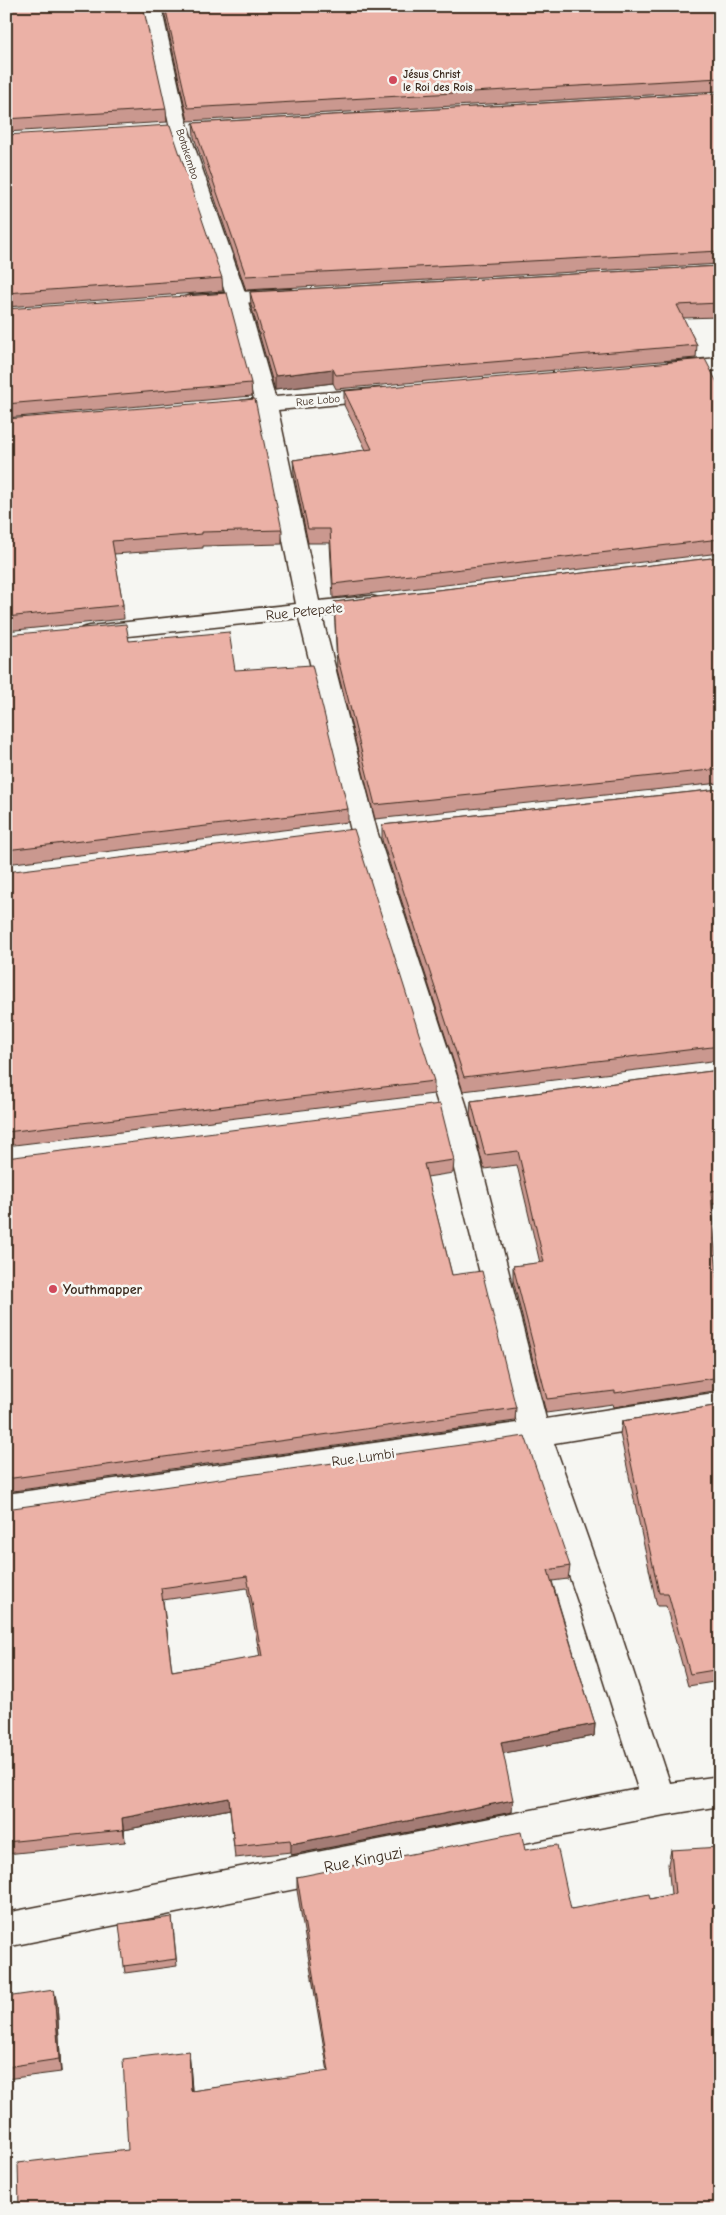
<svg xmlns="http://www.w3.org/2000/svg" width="726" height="2215" font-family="'Comic Neue',sans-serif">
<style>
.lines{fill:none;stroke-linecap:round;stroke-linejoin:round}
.street-casing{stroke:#3b2a1e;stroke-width:3}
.secondary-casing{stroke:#3b2a1e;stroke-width:3}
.street{fill:#f6f6f2;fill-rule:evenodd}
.secondary{fill:#f6f6f2;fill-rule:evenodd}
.wall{fill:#ca988f;stroke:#3b2a1e;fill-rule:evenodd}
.shaded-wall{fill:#a47c74;stroke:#3b2a1e}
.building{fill:#ebb1a6;stroke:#3b2a1e;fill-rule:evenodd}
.poi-dot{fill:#d1495b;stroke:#f6f6f2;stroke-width:2}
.labels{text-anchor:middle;stroke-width:5;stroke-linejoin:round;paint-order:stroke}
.far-poi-label{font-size:11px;font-weight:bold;fill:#3b2a1e;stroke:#f6f6f2;text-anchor:start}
.far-street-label{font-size:11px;fill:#3b2a1e;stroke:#f6f6f2}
.street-label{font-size:14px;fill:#3b2a1e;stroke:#f6f6f2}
.poi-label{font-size:14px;font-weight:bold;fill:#3b2a1e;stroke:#f6f6f2;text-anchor:start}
.near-street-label{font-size:16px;fill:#3b2a1e;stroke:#f6f6f2}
</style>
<rect width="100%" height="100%" fill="#f6f6f2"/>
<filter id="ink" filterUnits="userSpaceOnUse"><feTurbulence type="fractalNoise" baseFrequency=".02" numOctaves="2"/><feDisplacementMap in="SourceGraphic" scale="10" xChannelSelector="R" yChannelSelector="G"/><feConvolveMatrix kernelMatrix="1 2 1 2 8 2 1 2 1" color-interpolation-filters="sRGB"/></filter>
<g filter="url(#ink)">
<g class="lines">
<defs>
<path id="street" d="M143,6H161L188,128L247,298L275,397L381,388L388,390L392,394L388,398L381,400L278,410L319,601L371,596L379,598L383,603L379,608L322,616L377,831L466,1104L546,1419L720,1392V1416L554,1443L614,1613L670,1783L720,1776V1806L659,1816L6,1947V1913L638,1789L582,1613L525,1447L6,1520V1494L517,1423L438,1104L351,831L299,618L90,640L82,638L78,633L82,628L90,626L296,604L257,412L241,411L238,406L241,401L254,399L227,298L170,128Z
M720,358V370L670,374L663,372L660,368L663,364L670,362Z"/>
<path id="secondary" d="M289,289L296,291L299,295L296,299L192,307L185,305L182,301L185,297L192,295Z"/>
</defs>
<use href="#street" class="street-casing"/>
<use href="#secondary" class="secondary-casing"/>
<use href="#street" class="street"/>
<use href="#secondary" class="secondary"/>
</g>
<path class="wall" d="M6,6L166,109L167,122L6,132Z
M163,6H711L720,23V91L188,121Z
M720,93V264L246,290L194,137L193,123Z
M6,135L222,278L223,291L6,307Z
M720,266V317L683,318L697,345L696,358L336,389L333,383L275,390L251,305L250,292Z
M6,309L251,383L252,396L6,418Z
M720,388V553L333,598L330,543H308L294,474L293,460L366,450L344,405V391Z
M6,419L282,530V544L203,546V548L114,554L123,605L124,619L6,631Z
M720,557V783L375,819L337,669L334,602Z
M6,635L129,641L235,670L348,809V822L6,864Z
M720,789V1060L463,1091L382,840V825Z
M6,872L434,1081V1094L6,1146Z
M720,1070V1204H712L717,1278H720V1390L614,1407L613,1404L546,1413L513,1280V1266L540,1263L517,1165L484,1169L470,1115L471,1101Z
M6,1158L454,1160L453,1173L427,1177L452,1275L516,1408L515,1421L6,1492Z
M720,1405V1681L688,1686L666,1606H657L620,1434L622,1421Z
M6,1509L570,1566L568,1579L552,1581L595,1724L594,1736L503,1753L512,1812L291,1855V1852L235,1858L230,1809L124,1830L125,1842L6,1854ZM247,1588L260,1657L172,1671L163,1600Z
M525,1850L571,1909L650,1899L671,1894L668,1864L671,1850L720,2209L128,2150L189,2051L192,2091L328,2072L297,1890V1877Z
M172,1917L177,1966L125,1973L124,1966Z
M6,1997L57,2003L61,2072L6,2079Z"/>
<path class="shaded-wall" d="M333,369V383L275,390V376Z
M595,1724L594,1736L500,1754L501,1742Z
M229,1798L230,1809L124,1830L125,1842L122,1818Z
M513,1800L512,1812L291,1855V1844Z
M54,1990L57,2003L61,2072L59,2059Z
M189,2051L190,2063L193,2103L191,2091Z"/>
<path class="building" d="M6,6H143L166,109L6,119Z
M165,6H711L720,23V78L188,108Z
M720,93V251L246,276L193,123Z
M170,125L222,278L6,293V135Z
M720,266V303L677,305L697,345L336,375L333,369L275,376L250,292Z
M227,293L251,383L6,404V309Z
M705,359L720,388V539L333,584L330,529H308L293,460L372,449L344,391Z
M255,399L282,530L202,532V534L112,541L123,605L6,617V419Z
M720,557V769L375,805L337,655L334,602Z
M126,624L129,641L229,632L235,670L312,665L348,809L6,850V635Z
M720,789V1046L464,1077L382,825Z
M354,829L434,1081L6,1132V872Z
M720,1070V1190L711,1191L717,1278H720V1377L615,1393V1391L547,1399L513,1266L544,1262L518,1151L485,1155L471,1101Z
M440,1104L454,1160L424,1164L452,1275L482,1271L516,1408L6,1479V1158Z
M720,1405V1669L690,1674L668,1593H659L622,1421Z
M525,1436L570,1566L548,1570L595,1724L501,1742L513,1800L291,1844L290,1840L234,1846L229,1798L122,1818L123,1830L6,1842V1509ZM247,1576L262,1656L172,1671L161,1588Z
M521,1832L525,1850L557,1845L571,1909L649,1894L650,1899L675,1894L671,1850L720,1847V2209H19L18,2163L128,2150L123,2059L189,2051L191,2091L329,2071L297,1877Z
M172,1917L176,1959L124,1966L119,1924Z
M54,1990L59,2059L6,2067V1997Z"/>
</g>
<g class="poi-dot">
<circle cx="393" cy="80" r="5"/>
<circle cx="53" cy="1289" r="5"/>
</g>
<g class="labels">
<g class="far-poi-label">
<text x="403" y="78">Jésus Christ<tspan x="403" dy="13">le Roi des Rois</tspan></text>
</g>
<g class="far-street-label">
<text transform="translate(188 154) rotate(72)" y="4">Botakembo</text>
<text transform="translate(318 400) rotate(-5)" y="4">Rue Lobo</text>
</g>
<g class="street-label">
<text transform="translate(304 611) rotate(-6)" y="5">Rue Petepete</text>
<text transform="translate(363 1457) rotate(-8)" y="5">Rue Lumbi</text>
</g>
<g class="poi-label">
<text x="63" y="1294">Youthmapper</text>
</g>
<g class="near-street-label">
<text transform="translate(363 1859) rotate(-11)" y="6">Rue Kinguzi</text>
</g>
</g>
<rect width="726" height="2215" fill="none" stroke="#f6f6f2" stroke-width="25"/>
<rect x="12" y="12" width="701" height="2190" fill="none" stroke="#3b2a1e" stroke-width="2" filter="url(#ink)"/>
</svg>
